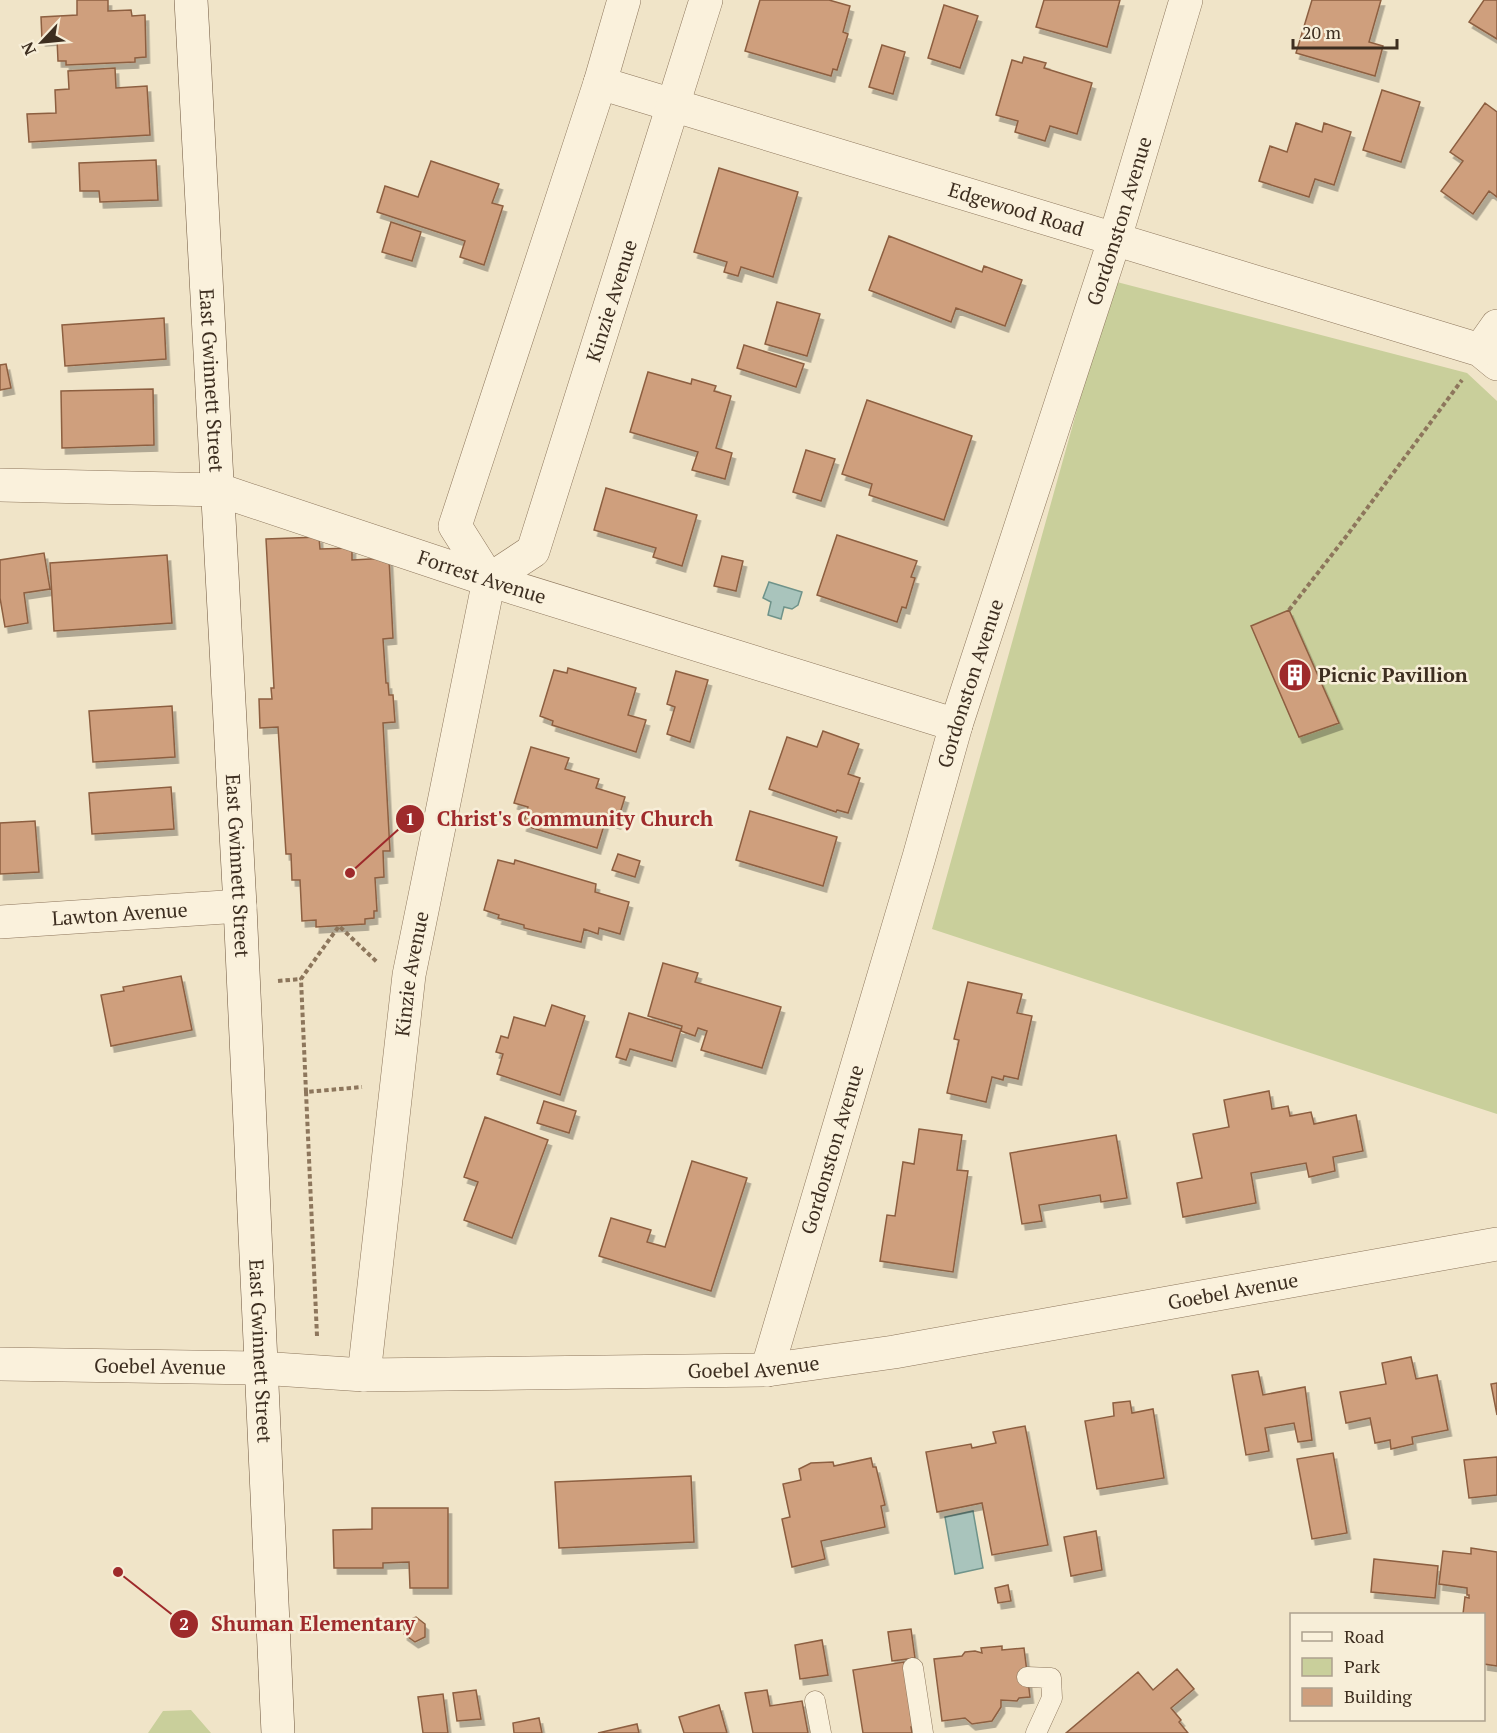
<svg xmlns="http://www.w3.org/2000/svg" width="1497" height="1733" font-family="'PT Serif',serif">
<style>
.green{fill:#c9cf9b}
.water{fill:#a9c4bc;stroke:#6f938a;stroke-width:1.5}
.building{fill:#cf9f7d;stroke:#8d5f41;stroke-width:1.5;filter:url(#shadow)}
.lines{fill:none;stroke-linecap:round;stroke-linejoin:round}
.service-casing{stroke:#8d765c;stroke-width:21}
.minor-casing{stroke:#8d765c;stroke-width:34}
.tertiary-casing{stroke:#8d765c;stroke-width:34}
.secondary-casing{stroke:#6f573f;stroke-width:34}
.path{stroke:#8d765c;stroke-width:4;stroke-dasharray:4.5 3;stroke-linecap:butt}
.service{stroke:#faf1dc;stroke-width:20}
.minor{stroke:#faf1dc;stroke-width:33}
.tertiary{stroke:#faf1dc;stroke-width:33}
.secondary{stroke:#faf1dc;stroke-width:33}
.labels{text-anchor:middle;stroke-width:5;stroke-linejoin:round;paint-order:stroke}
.street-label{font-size:20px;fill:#3d2e20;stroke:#f7eed8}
.poi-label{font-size:20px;font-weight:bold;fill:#3d2e20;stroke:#f7eed8;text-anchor:start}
.leader{fill:none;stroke:#9e2a2b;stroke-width:2}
.callout-dot{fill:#9e2a2b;stroke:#f7eed8;stroke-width:2}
.mark-label{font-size:18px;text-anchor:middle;font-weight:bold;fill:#fff}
.callout-label{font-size:21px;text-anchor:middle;font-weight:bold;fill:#9e2a2b;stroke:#f7eed8;stroke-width:5;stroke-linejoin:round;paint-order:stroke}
</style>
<defs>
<filter id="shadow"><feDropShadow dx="3.5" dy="6" stdDeviation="0" flood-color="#0004"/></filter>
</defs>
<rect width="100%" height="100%" fill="#f0e4c8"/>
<path class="green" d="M1113,281L1467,373L1497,401V1114L932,929Z
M191,1710L211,1733H148L163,1711Z"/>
<path class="water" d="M769,582L802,592L798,605L792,609L784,607L781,619L768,615L771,602L763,598Z
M973,1511L983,1568L955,1574L945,1517Z"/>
<path class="building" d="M77,0H108V11L131,10L132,16L145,15L146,57L135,58V62L66,65V61H58L57,39L42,40L41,17L77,15Z
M760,0H829L850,6L843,32L848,34L837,70L833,69L831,76L745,51Z
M1044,0H1120L1107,47L1036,27Z
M1312,0H1381L1369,42L1383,46L1375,76L1296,53Z
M1484,0H1497V39L1469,22Z
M944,5L978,16L960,68L928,58Z
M882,45L905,52L893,94L869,87Z
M1024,57L1046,63L1044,68L1092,83L1077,134L1050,126L1045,141L1015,132L1018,121L996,115L1012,60L1022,63Z
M115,68L116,88L147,86L150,135L29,142L27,114L56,113L55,90L69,89L68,71Z
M1382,90L1420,102L1401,162L1363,150Z
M1485,103L1497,112V197L1489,191L1473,214L1441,191L1463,161L1450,152Z
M1296,123L1322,132L1324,123L1351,132L1334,185L1315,179L1309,197L1259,181L1270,146L1287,152Z
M156,160L158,200L100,202L99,191H80L79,163Z
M431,161L499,184L492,203L503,206L484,265L460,257L465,241L377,212L385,186L418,197Z
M719,168L798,192L773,277L741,267L738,276L724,272L727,262L694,252Z
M391,222L421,232L412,261L382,252Z
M889,236L982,272L984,266L1022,280L1005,326L956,308L951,322L869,290Z
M777,302L820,314L807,356L765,344Z
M164,318L166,359L65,366L62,325Z
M744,345L804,364L796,387L737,368Z
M6,364L11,388L0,390V365Z
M648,372L691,384L692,379L716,386L714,391L731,396L716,448L732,453L725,479L692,470L698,452L630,432Z
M153,389L154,445L62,448L61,391Z
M867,400L972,436L944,520L869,495L872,484L842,474Z
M806,450L835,459L821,501L793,492Z
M606,488L697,515L682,566L653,557L656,548L594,530Z
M837,535L917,561L911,577L915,578L906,608L902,607L897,622L817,595Z
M319,537L320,549L352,548V560L389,558L393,638L383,639L386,683H388L389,695H393L395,722L383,723L390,851H383L384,877L375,878L377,911H374V918L365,919V924L316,927V920L302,921L300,880H292L291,854H286L278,727L260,728L259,699H272L271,688H274L266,539Z
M44,553L50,589L24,593L28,623L5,627L0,598V560Z
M167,555L172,623L54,631L50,563Z
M722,556L743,561L736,591L714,586Z
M1289,610L1339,723L1299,737L1251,626Z
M568,668L636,688L628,715L646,720L636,752L552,725L553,721L540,716L554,670L567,673Z
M676,671L708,680L690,742L667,734L675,707L667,704Z
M172,706L175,757L93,762L89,711Z
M823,731L859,744L848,774L860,778L848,813L837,810L836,812L769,789L787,737L817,747Z
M531,747L569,758L565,769L599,779L596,788L625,797L617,823L606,819L597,848L523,825L528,807L514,803Z
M171,787L174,829L92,834L89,793Z
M750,811L837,837L823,886L736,860Z
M35,821L39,872L0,874V823Z
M618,854L640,861L635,877L612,870Z
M498,860L514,864L515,860L596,884L595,892L629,902L620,934L599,928L598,934L584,929L581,942L524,928V925L498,918L499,915L484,910Z
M663,963L698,973L695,982L781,1007L762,1068L701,1050L707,1031L698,1028L695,1036L681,1031L682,1026L648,1016Z
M181,976L192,1030L111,1046L101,995L124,991L123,987Z
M968,982L1022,994L1017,1013L1032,1016L1018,1079L1004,1076L1003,1080L992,1077L986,1102L947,1093L959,1040L954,1039Z
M552,1005L585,1016L560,1095L497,1074L503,1054L496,1052L501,1036L508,1038L514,1017L545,1026Z
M629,1013L681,1029L672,1061L630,1049L626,1060L616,1057Z
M1269,1091L1272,1109L1288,1106L1290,1116L1311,1112L1314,1124L1356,1115L1363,1151L1333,1157L1335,1171L1309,1177L1306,1163L1251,1173L1256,1203L1183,1217L1177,1183L1202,1178L1193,1134L1229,1127L1224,1100Z
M544,1101L576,1111L569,1133L537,1123Z
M485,1117L548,1140L512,1238L464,1220L478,1182L464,1177Z
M919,1129L962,1135L957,1170L968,1171L953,1272L880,1261L887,1215L895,1216L903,1162L914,1164Z
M1116,1135L1127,1198L1101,1202L1100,1195L1039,1205L1042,1221L1022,1224L1010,1153Z
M692,1161L747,1178L711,1291L599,1256L611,1218L651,1230L647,1242L665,1247Z
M1411,1357L1416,1379L1437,1375L1448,1430L1412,1437L1413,1444L1391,1449L1390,1440L1375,1443L1370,1418L1346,1423L1340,1392L1386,1384L1382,1363Z
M1258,1371L1263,1395L1305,1387L1312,1440L1298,1442L1294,1423L1265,1428L1269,1451L1246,1455L1232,1375Z
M1497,1383V1415L1491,1384Z
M1130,1401L1132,1413L1153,1409L1164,1478L1097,1489L1085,1421L1114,1416L1113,1403Z
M1025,1426L1048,1545L992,1555L982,1503L937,1512L926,1452L971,1444L972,1448L996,1443L993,1432Z
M1333,1453L1347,1533L1312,1539L1297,1459Z
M1497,1457V1495L1469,1498L1464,1460Z
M871,1458L873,1467H876L885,1505L881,1506L885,1527L821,1541L825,1559L792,1567L782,1519L790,1517L783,1484L801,1480L799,1469L811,1463L833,1462L834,1466Z
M691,1476L694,1542L559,1548L555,1482Z
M372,1508H448V1588H410L409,1562L383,1563V1568H334L333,1530L372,1529Z
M1096,1531L1102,1570L1071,1576L1064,1537Z
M1471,1548L1497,1552V1666L1484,1664V1614H1463L1465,1597L1469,1598V1595H1467V1588L1439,1584L1443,1551L1471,1554Z
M1374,1559L1438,1566L1435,1598L1371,1592Z
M1008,1585L1011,1601L998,1603L995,1588Z
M416,1617L425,1624V1637L415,1642L404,1634V1622Z
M911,1629L915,1658L892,1661L888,1632Z
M822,1640L828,1675L800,1679L795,1645Z
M1002,1646V1650L1024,1648L1030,1697L1019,1698L1017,1701L1001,1700V1707L992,1721L972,1724L965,1718L942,1721L934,1659L962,1656L965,1652L975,1651L982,1653L981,1648Z
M904,1662L914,1727H911L912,1733H863L853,1670Z
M1177,1669L1194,1689L1171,1708L1181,1720L1179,1722L1188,1733H1066L1138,1672L1153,1690Z
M476,1690L481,1719L457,1721L453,1693Z
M767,1690L770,1706L802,1701L808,1733H753L745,1693Z
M443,1694L448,1733H423L418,1697Z
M719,1705L727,1733H684L679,1717Z
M539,1718L542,1733H514L513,1723Z
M637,1724L639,1733H598Z"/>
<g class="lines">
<defs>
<path id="service" d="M913,1668L923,1733
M1027,1677L1051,1678L1052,1698L1036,1733
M815,1701L821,1733"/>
<g id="minor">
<path id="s1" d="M600,83L1480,350L1497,364"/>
<path d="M1480,350L1497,326"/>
<path id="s2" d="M0,485L219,490L489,580L956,725"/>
<path id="s3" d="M489,580L533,551L706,0"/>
<path id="s4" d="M0,922L240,906"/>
<path id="s5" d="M767,1370L919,857L956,725L1115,238L1186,0"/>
<path id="s6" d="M364,1375L409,975L489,580L455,526L600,83L624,0"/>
</g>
<g id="tertiary">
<path id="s7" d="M0,1364L260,1368L364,1375L767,1370L894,1352L1497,1244"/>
</g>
<g id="secondary">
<path id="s8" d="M191,0L240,906L278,1733"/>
</g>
</defs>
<use href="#service" class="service-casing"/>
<use href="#minor" class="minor-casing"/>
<use href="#tertiary" class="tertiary-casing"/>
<use href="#secondary" class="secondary-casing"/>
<path class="path" d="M1289,610L1348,534L1462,380
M278,981L301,979
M306,1092L301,979L339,926L377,962
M317,1336L306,1092L362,1087"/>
<use href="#service" class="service"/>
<use href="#minor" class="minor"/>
<use href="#tertiary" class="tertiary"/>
<use href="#secondary" class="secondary"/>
</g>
<defs>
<symbol id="building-disc" viewBox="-11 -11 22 22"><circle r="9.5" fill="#9e2a2b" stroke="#f7eed8"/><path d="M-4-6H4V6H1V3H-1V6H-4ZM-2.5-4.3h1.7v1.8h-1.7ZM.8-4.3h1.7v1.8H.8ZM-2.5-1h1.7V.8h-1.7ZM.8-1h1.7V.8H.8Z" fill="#fff"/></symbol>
</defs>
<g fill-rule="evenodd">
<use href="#building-disc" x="1276" y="656" width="38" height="38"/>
</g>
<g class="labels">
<g class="street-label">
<text dy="7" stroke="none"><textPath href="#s1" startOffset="435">Edgewood Road</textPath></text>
<text dy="7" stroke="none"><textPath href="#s5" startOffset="1202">Gordonston Avenue</textPath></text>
<text dy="7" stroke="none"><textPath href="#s3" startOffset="315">Kinzie Avenue</textPath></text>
<text dy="7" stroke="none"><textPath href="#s8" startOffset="381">East Gwinnett Street</textPath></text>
<text dy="7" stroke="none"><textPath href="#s2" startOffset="496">Forrest Avenue</textPath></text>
<text dy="7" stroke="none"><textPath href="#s5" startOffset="716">Gordonston Avenue</textPath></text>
<text dy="7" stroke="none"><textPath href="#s8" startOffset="867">East Gwinnett Street</textPath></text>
<text dy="7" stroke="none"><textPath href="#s4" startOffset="120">Lawton Avenue</textPath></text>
<text dy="7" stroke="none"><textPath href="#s6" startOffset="404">Kinzie Avenue</textPath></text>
<text dy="7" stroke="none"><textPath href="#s5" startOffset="230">Gordonston Avenue</textPath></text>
<text dy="7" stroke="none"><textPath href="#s7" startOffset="1240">Goebel Avenue</textPath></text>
<text dy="7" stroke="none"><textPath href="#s8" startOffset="1353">East Gwinnett Street</textPath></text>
<text dy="7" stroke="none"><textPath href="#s7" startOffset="160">Goebel Avenue</textPath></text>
<text dy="7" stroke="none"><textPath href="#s7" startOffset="754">Goebel Avenue</textPath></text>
</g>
<g class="poi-label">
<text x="1318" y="682">Picnic Pavillion</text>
</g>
</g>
<path class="leader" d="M350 873L410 819M118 1572L184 1624"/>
<g class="callout-dot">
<circle cx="350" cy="873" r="6"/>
<circle cx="118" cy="1572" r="6"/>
<circle cx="410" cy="819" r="15"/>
<circle cx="184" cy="1624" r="15"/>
</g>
<g class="mark-label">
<text x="410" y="825">1</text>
<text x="184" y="1630">2</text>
</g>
<g class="callout-label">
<text x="575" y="826">Christ's Community Church</text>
<text x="313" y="1631">Shuman Elementary</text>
</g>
<rect x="1290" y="1613" width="195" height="108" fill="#f7eed8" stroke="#ada18e" stroke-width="1.5"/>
<rect x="1302" y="1632" width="30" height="9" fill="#faf1dc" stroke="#ada18e" stroke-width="1.5"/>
<text x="1344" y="1643" font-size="18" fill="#3d2e20">Road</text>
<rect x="1302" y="1658" width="30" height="18" fill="#c9cf9b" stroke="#ada18e" stroke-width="1.5"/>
<text x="1344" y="1673" font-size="18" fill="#3d2e20">Park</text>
<rect x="1302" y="1688" width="30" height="18" fill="#cf9f7d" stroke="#ada18e" stroke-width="1.5"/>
<text x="1344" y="1703" font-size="18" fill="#3d2e20">Building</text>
<g transform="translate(42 42) rotate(244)" stroke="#f7eed8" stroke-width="4.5" paint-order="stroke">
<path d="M0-4.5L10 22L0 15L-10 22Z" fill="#3d2e20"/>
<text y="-9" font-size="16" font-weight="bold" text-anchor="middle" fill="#3d2e20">N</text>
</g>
<path d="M1293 39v9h104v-9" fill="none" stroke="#3d2e20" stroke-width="3"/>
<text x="1302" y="39" font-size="18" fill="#3d2e20" stroke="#f7eed8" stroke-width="4.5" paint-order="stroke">20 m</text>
</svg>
